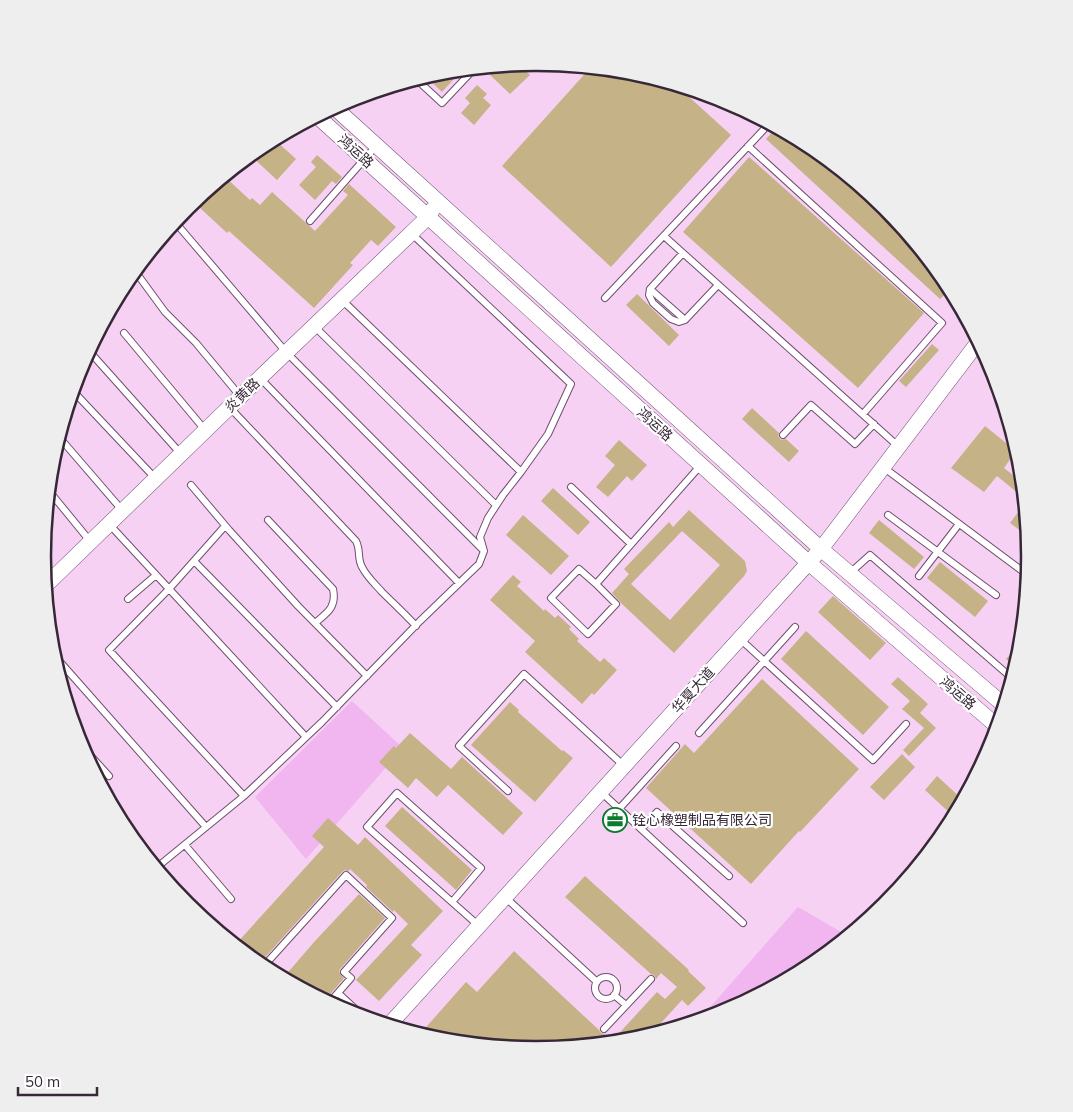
<svg xmlns="http://www.w3.org/2000/svg" width="1073" height="1112" font-family="Mulish,'Noto Sans SC',sans-serif">
<style>
.green{fill:#f1b5ef}
.building{fill:#c5b387;fill-rule:evenodd}
.lines{fill:none;stroke-linecap:round;stroke-linejoin:round}
.service-casing{stroke:#6e4f6d;stroke-width:8}
.tertiary-casing{stroke:#6e4f6d;stroke-width:16}
.service{stroke:#fff;stroke-width:6}
.tertiary{stroke:#fff;stroke-width:15}
.labels{text-anchor:middle;stroke-width:4.5;stroke-linejoin:round;paint-order:stroke}
.street-label{font-size:14px;fill:#362836;stroke:#fff}
.poi-label{font-size:14px;fill:#362836;stroke:#fff;text-anchor:start}
.rim{fill:none;stroke:#362836;stroke-width:2.5}
</style>
<rect width="100%" height="100%" fill="#f6d1f4"/>
<path class="green" d="M352,701L403,748L306,859L255,797Z
M798,907L848,936L811,967L725,1012L698,1021Z"/>
<path class="building" d="M528,63L523,68L530,75L510,94L490,75L499,66Z
M591,67L633,72L676,85L731,135L611,267L502,166Z
M463,69L442,92L425,76L440,71Z
M477,85L487,94L483,98L491,105L474,125L461,113L470,103L465,98Z
M777,127L811,145L886,207L947,282L951,288L940,299L766,139Z
M274,139L296,159L277,180L250,155L262,145Z
M317,155L342,177L336,184L332,181L315,200L299,185L316,167L311,162Z
M749,157L924,313L858,388L683,232Z
M224,176L250,200L252,198L260,205L272,192L315,231L348,195L343,191L349,184L396,227L378,246L371,240L350,263L353,265L314,308L229,231L227,233L199,207L203,202L198,198Z
M637,294L679,335L669,346L626,305Z
M932,344L939,350L906,387L899,381Z
M752,408L779,433L778,436L780,439L782,440L786,439L799,451L789,462L742,419Z
M985,426L1016,451L1004,468L1023,483L1025,499L997,476L984,492L951,468Z
M619,440L647,465L632,481L627,476L608,497L596,487L615,465L605,456Z
M553,488L590,522L578,535L541,501Z
M1025,503L1028,530L1029,537L1010,523Z
M689,510L745,561L747,571L744,576L674,653L621,603L612,593L629,574L624,569L669,522L673,527ZM682,531L720,565L670,620L631,584Z
M523,515L569,556L551,575L506,535Z
M879,520L924,557L914,569L869,533Z
M940,562L988,601L975,617L927,578Z
M513,575L521,582L517,586L544,611L545,609L555,618L558,615L571,627L569,629L579,639L577,641L600,662L604,658L617,670L594,695L592,693L582,704L525,652L535,641L490,600Z
M833,596L886,643L870,660L818,612Z
M806,631L889,707L863,735L781,659Z
M1013,651L1020,657L1016,668L1006,659Z
M898,677L928,704L920,713L936,728L909,756L903,750L924,728L902,709L910,701L891,684Z
M762,679L859,769L800,832L799,831L751,884L646,788L685,744L694,753Z
M510,702L519,710L518,712L562,751L563,750L573,758L535,802L471,745Z
M410,733L451,769L462,757L523,813L503,835L448,785L437,797L416,778L408,788L379,762L394,746L396,748Z
M902,754L915,767L884,800L870,787Z
M937,776L963,800L954,817L925,790Z
M402,807L472,870L456,890L385,826Z
M328,818L358,845L365,837L443,911L411,945L422,955L379,1001L356,980L408,924L394,910L393,912L366,887L367,885L350,869L349,871L345,870L342,872L259,964L235,945L324,847L312,836Z
M585,876L689,970L688,971L706,988L688,1006L682,1000L650,1035L633,1041L536,1050L440,1040L420,1034L466,982L477,992L514,951L599,1030L601,1033L604,1034L612,1041L657,992L665,999L677,987L661,973L656,979L654,975L651,974L565,897Z
M359,894L385,918L340,969L339,972L344,978L327,998L319,990L314,995L283,978L315,941Z"/>
<g class="lines">
<defs>
<path id="service" d="M416,79L442,103L475,68
M748,146L942,323L863,414
M310,221L376,146
M175,222L286,352L483,550
M664,236L899,447
M683,253L650,289L685,320L718,285
M135,271L165,312L196,343L240,396
M650,289L649,295L653,303L671,319L679,322L685,320
M605,298L770,123
M342,300L521,472
M314,326L496,505
M124,333L205,430
M89,351L181,454
M260,378L459,583
M73,391L155,478
M234,412L356,541C361,551 357,558 362,567C367,577 375,584 382,592C393,603 405,614 416,626
M783,435L811,405L855,444L874,424
M59,437L122,510
M883,467L1029,576
M191,485L229,530L298,606L367,676
M571,487L631,544
M49,491L90,541
M888,515L996,595
M268,520L333,589C337,607 327,613 315,623
M109,524L306,737
M225,526L169,589L109,650L244,796
M194,561L337,707
M850,573L870,555L1013,679
M919,576L959,524
M596,584L616,604L588,634L551,598L579,569L596,584L701,465
M128,599L156,575
M740,639L873,760L906,724
M61,663L206,827
M699,733L795,627
M80,744L109,776
M508,791L459,746L524,674L623,765
M601,792L743,923
M619,809L676,746
M641,829L657,812L729,876
M185,845L231,899
M156,868L244,796L322,722L420,621L479,564L484,551L480,537L488,518L503,495L521,472L548,434L571,384L411,233
M506,898L597,982
M452,902L481,868L397,793L367,827L478,925
M263,967L346,875L392,918L344,972L351,978L329,1003
M595 988a11 11 0 1 1 22 0a11 11 0 1 1-22 0Z
M338,993L365,1018
M614,995L626,1005
M319,997L321,998
M604,1029L651,979"/>
<path id="tertiary" d="M334,107L821,549L1005,706
M317,116L809,563L998,727
M45,586L244,393L428,217L433,209
M389,1025L821,549L979,341"/>
</defs>
<use href="#service" class="service-casing"/>
<use href="#tertiary" class="tertiary-casing"/>
<use href="#service" class="service"/>
<use href="#tertiary" class="tertiary"/>
</g>
<defs>
<symbol id="office-ring" viewBox="-11 -11 22 22"><circle r="9.5" fill="#fff" stroke="#0c7a2f" stroke-width="1.5"/><path d="M-6-3h4V-5.5h4V-3h4V5H-6ZM-1-4.5V-3h2v-1.5ZM-6 0V1H6V0Z" fill="#0c7a2f"/></symbol>
</defs>
<g fill-rule="evenodd">
<use href="#office-ring" x="601" y="806" width="28" height="28"/>
</g>
<g class="labels">
<g class="street-label">
<text transform="translate(356 151) rotate(42)" y="5">鸿运路</text>
<text transform="translate(242 395) rotate(-44)" y="5">炎黄路</text>
<text transform="translate(655 424) rotate(42)" y="5">鸿运路</text>
<text transform="translate(693 690) rotate(-48)" y="5">华夏大道</text>
<text transform="translate(958 693) rotate(41)" y="5">鸿运路</text>
</g>
<g class="poi-label">
<text x="632" y="825">铨心橡塑制品有限公司</text>
</g>
</g>
<path d="M0 0H1073V1112H0ZM51 556a485 485 0 1 1 970 0a485 485 0 1 1-970 0Z" fill="#efeeef" fill-rule="evenodd"/>
<path class="rim" d="M51 556a485 485 0 1 1 970 0a485 485 0 1 1-970 0Z"/>
<path d="M18 1087v8h79v-8" fill="none" stroke="#362836" stroke-width="2.5"/>
<text x="25" y="1087" font-size="15" fill="#362836" stroke="#ffffff" stroke-width="4" paint-order="stroke">50 m</text>
</svg>
